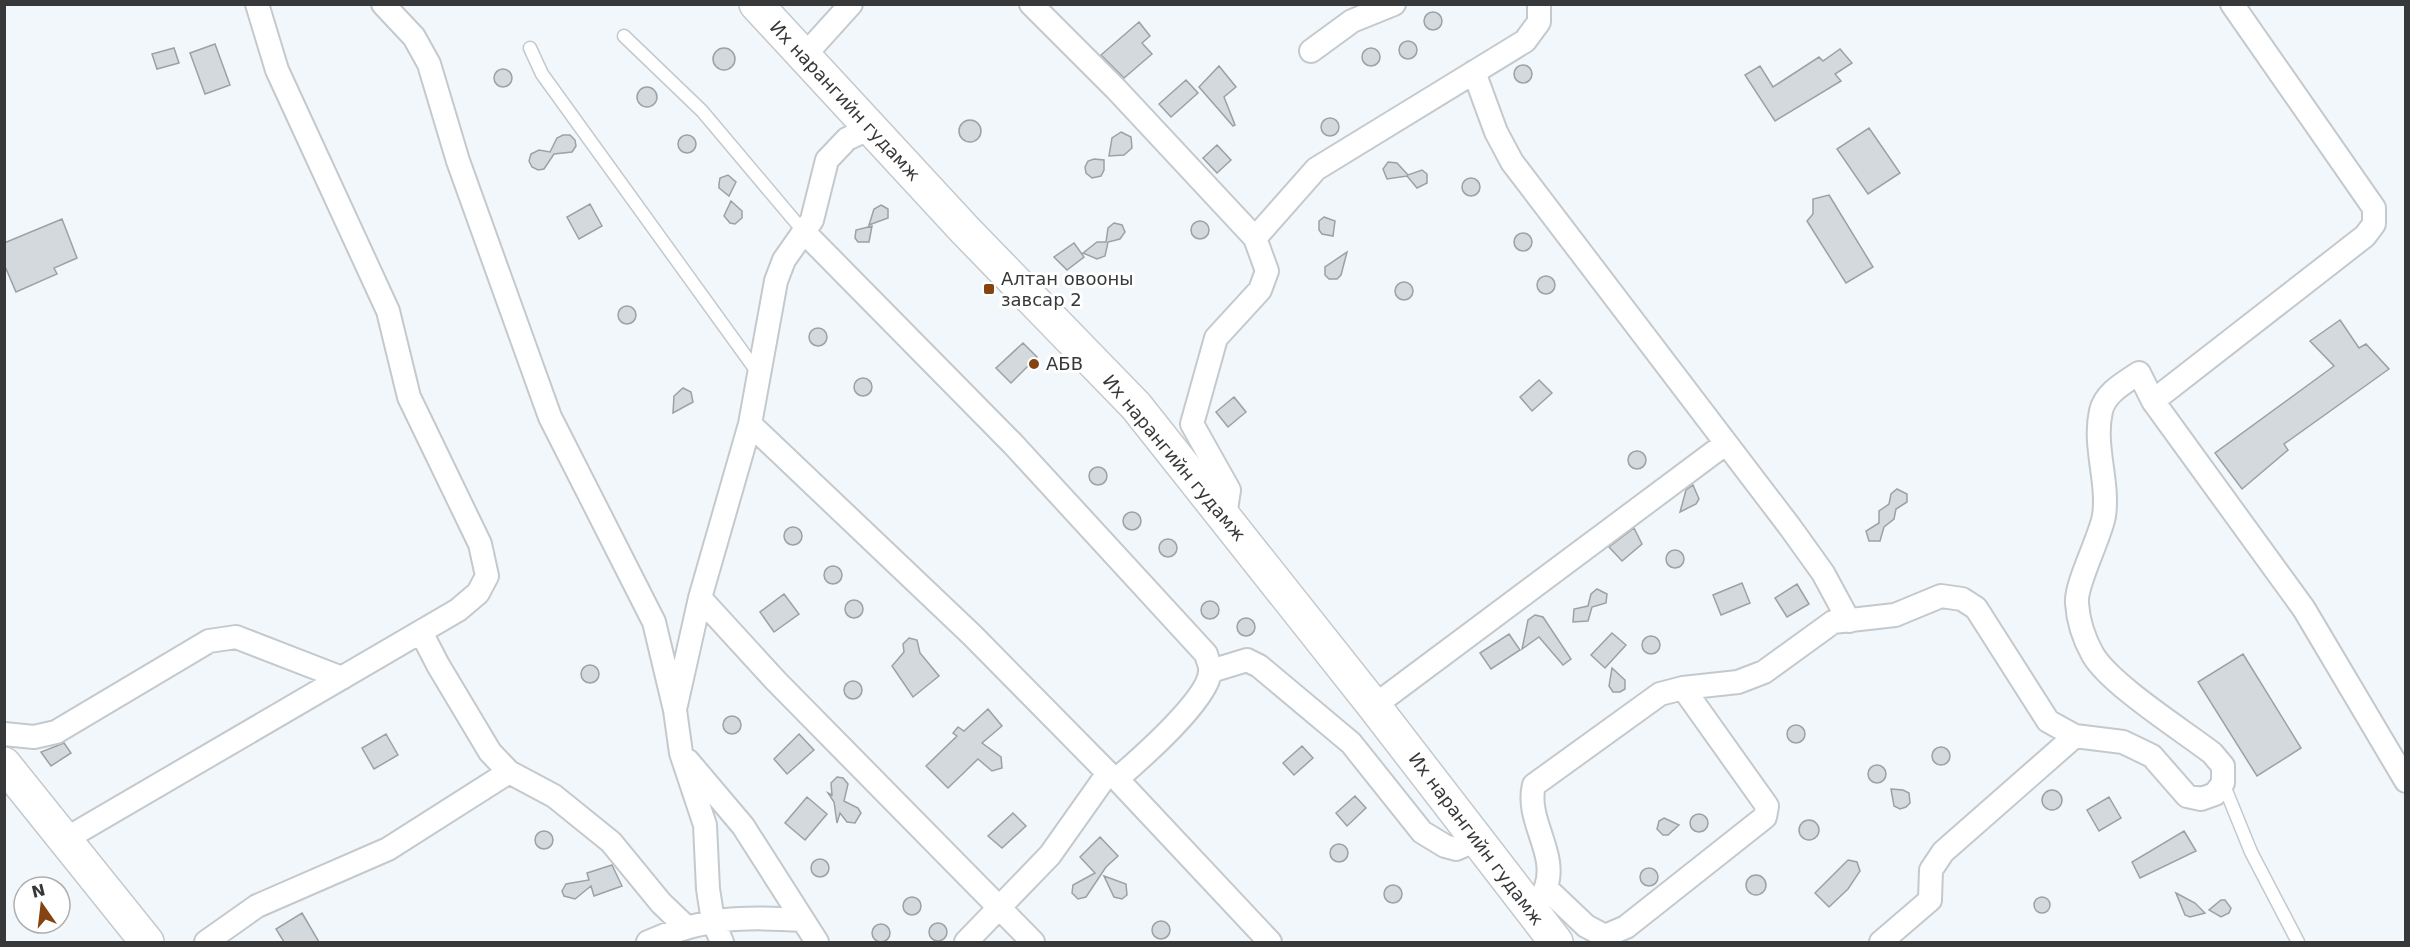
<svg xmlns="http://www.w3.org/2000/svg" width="2410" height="947" font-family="'DejaVu Sans',sans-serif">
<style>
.building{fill:#d3d9dd;stroke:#9ca1a5;stroke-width:1.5}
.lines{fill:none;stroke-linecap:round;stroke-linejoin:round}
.service-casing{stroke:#c3c9cd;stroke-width:15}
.minor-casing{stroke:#c3c9cd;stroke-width:26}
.secondary-casing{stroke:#c3c9cd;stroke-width:36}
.service{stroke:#fff;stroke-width:12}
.minor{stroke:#fff;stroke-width:22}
.secondary{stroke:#fff;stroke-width:33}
.poi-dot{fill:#854311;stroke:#fff;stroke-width:2}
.labels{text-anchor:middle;stroke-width:6;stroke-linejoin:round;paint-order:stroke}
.street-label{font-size:18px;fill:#36383a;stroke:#fff}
.poi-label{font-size:18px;fill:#36383a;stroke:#fff;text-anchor:start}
</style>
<rect width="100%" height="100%" fill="#f1f7fb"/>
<path class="building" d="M1424 21a9 9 0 1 1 18 0a9 9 0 1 1-18 0Z
M1139,22L1150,36L1142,43L1152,54L1124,78L1101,55Z
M1399 50a9 9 0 1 1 18 0a9 9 0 1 1-18 0Z
M215,44L230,85L205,94L190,53Z
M713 59a11 11 0 1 1 22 0a11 11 0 1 1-22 0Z
M1362 57a9 9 0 1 1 18 0a9 9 0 1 1-18 0Z
M174,48L179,63L157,69L152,54Z
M1840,49L1852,63L1835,74L1841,81L1775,121L1745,75L1760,66L1773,87L1819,57L1823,61Z
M1514 74a9 9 0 1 1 18 0a9 9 0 1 1-18 0Z
M1219,66L1236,87L1224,97L1235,125L1233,126L1199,87Z
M494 78a9 9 0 1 1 18 0a9 9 0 1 1-18 0Z
M1186,80L1198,93L1171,117L1159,104Z
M637 97a10 10 0 1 1 20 0a10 10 0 1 1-20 0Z
M1321 127a9 9 0 1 1 18 0a9 9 0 1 1-18 0Z
M959 131a11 11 0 1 1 22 0a11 11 0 1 1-22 0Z
M1869,128L1900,173L1868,194L1837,149Z
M1121,132L1131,137L1132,148L1124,155L1109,156L1112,138Z
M563,135H570L575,140L576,146L572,152L554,154L544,169L538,170L532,167L529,161L531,154L539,150L550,152L557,138Z
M678 144a9 9 0 1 1 18 0a9 9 0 1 1-18 0Z
M1217,145L1231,160L1217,173L1203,158Z
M1094,159L1104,160V170L1101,176L1092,178L1086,173L1085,167L1088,161Z
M1388,162L1397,163L1408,175L1422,170L1427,174V183L1417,188L1407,176L1387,179L1383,169Z
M728,175L736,182L729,196L719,188V184L720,178Z
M1462 187a9 9 0 1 1 18 0a9 9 0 1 1-18 0Z
M1829,195L1873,267L1846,283L1807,221L1813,214V199Z
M731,201L742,211V218L735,224L730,223L724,216Z
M590,204L602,226L579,239L567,217Z
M881,205L888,209V218L869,225L874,209Z
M1324,217L1335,221L1333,236L1322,234L1319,230V221Z
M62,219L77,258L54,268L57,274L16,292L4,264V243Z
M1191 230a9 9 0 1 1 18 0a9 9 0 1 1-18 0Z
M1114,223L1122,225L1125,232L1120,239L1108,242L1105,256L1097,259L1083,253L1097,242H1106L1108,228Z
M872,226L869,242H858L855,238L856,230Z
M1514 242a9 9 0 1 1 18 0a9 9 0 1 1-18 0Z
M1074,243L1084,257L1067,270L1054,257Z
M1347,252L1341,275L1337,279H1329L1325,275V267Z
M1537 285a9 9 0 1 1 18 0a9 9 0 1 1-18 0Z
M1395 291a9 9 0 1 1 18 0a9 9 0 1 1-18 0Z
M618 315a9 9 0 1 1 18 0a9 9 0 1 1-18 0Z
M2340,320L2359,348L2366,344L2389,369L2284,444L2288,450L2242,489L2215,453L2334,366L2310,341Z
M809 337a9 9 0 1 1 18 0a9 9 0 1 1-18 0Z
M1023,343L1037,357L1011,383L996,368Z
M854 387a9 9 0 1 1 18 0a9 9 0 1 1-18 0Z
M1539,380L1552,393L1532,411L1520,397Z
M683,388L691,392L693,402L673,413L674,396Z
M1234,397L1246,412L1228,427L1216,412Z
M1628 460a9 9 0 1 1 18 0a9 9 0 1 1-18 0Z
M1089 476a9 9 0 1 1 18 0a9 9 0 1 1-18 0Z
M1693,485L1699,499L1696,504L1680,512L1686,490Z
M1897,489L1907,494V502L1896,509L1894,519L1884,527L1880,541H1869L1866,531L1879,523V511L1889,504L1891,494Z
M1123 521a9 9 0 1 1 18 0a9 9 0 1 1-18 0Z
M784 536a9 9 0 1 1 18 0a9 9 0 1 1-18 0Z
M1634,528L1642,544L1622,561L1609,547Z
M1159 548a9 9 0 1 1 18 0a9 9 0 1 1-18 0Z
M1666 559a9 9 0 1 1 18 0a9 9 0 1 1-18 0Z
M824 575a9 9 0 1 1 18 0a9 9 0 1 1-18 0Z
M1742,583L1750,603L1721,615L1713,595Z
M1797,584L1809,604L1787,617L1775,598Z
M1597,589L1607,594L1606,603L1592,607L1588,621L1573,622L1574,609L1588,606L1591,594Z
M784,594L799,614L774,632L760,612Z
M845 609a9 9 0 1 1 18 0a9 9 0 1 1-18 0Z
M1201 610a9 9 0 1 1 18 0a9 9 0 1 1-18 0Z
M1535,615L1543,617L1571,659L1563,665L1539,637L1522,649L1528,620Z
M1237 627a9 9 0 1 1 18 0a9 9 0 1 1-18 0Z
M1612,633L1626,645L1605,668L1591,655Z
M1509,634L1520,650L1491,669L1480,653Z
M1642 645a9 9 0 1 1 18 0a9 9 0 1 1-18 0Z
M909,638L917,640L920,653L939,676L913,697L892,666L904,652L903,644Z
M2243,654L2301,748L2257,776L2198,682Z
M581 674a9 9 0 1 1 18 0a9 9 0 1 1-18 0Z
M1612,668L1625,680V689L1620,692H1613L1609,686Z
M844 690a9 9 0 1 1 18 0a9 9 0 1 1-18 0Z
M988,709L1002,726L982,743L1001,757L1002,768L992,771L978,759L948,788L926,766L957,736L953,733L958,727L964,731Z
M723 725a9 9 0 1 1 18 0a9 9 0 1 1-18 0Z
M1787 734a9 9 0 1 1 18 0a9 9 0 1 1-18 0Z
M386,734L398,755L374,769L362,748Z
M799,734L814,750L787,774L774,759Z
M64,743L71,753L51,766L41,752Z
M1302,746L1313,758L1294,775L1283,763Z
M1932 756a9 9 0 1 1 18 0a9 9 0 1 1-18 0Z
M1868 774a9 9 0 1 1 18 0a9 9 0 1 1-18 0Z
M837,777L843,778L848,784L844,801L858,808L861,813L855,823L847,822L840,813L837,823L834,802L828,793L832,795L831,783Z
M1891,789L1903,790L1909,793L1910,803L1906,807L1900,809L1894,806Z
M2042 800a10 10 0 1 1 20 0a10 10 0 1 1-20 0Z
M1355,796L1366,808L1347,826L1336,813Z
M807,797L827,814L805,840L785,823Z
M2109,797L2121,818L2099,831L2087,810Z
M1013,813L1026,826L1002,848L988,836Z
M1690 823a9 9 0 1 1 18 0a9 9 0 1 1-18 0Z
M1664,818L1679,825L1668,835H1663L1657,829L1659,821Z
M1799 830a10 10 0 1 1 20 0a10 10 0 1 1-20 0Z
M2184,831L2196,851L2140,878L2132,862Z
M535 840a9 9 0 1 1 18 0a9 9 0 1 1-18 0Z
M1100,837L1118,856L1106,867L1086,897L1078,899L1072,893L1073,885L1095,873L1080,857Z
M1330 853a9 9 0 1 1 18 0a9 9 0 1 1-18 0Z
M811 868a9 9 0 1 1 18 0a9 9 0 1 1-18 0Z
M1848,860L1857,862L1860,871L1848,889L1829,907L1815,893Z
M612,865L622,886L594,896L591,886L575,899L564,896L562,891L566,884L589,880L587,873Z
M1640 877a9 9 0 1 1 18 0a9 9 0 1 1-18 0Z
M1746 885a10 10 0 1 1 20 0a10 10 0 1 1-20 0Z
M1104,876L1126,884L1127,895L1122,899L1114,897Z
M1384 894a9 9 0 1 1 18 0a9 9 0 1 1-18 0Z
M2176,893L2195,903L2205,913L2190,917L2185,915Z
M2034 905a8 8 0 1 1 16 0a8 8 0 1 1-16 0Z
M903 906a9 9 0 1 1 18 0a9 9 0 1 1-18 0Z
M2221,900H2225L2231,908L2229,913L2221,917L2209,910Z
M302,913L319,942H284L276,929Z
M1152 930a9 9 0 1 1 18 0a9 9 0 1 1-18 0Z
M929 932a9 9 0 1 1 18 0a9 9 0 1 1-18 0Z
M872 933a9 9 0 1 1 18 0a9 9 0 1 1-18 0Z"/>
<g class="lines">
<defs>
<path id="service" d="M624,36L702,111L804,232
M530,48L542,74L758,373
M2223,783L2251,852L2298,942"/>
<path id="minor" d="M383,4L414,37L429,64L458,161L550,417L654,622L675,710L681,753L705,825L708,889L713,921L722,942
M1031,4L1116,89L1255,238L1267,271L1260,290L1216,338L1192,424L1229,490L1225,516
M1311,51L1352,21L1394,4
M804,56L851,4
M1474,72L1496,132L1512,162L1790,527L1823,573L1849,621
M804,232L1013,444L1206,654C1207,659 1211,666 1210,672C1208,700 1139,760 1117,779
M1255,238L1316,169L1525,41L1539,22V4
M2153,401L2365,236L2374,224V208L2232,4
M750,424L972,635L1108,773
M700,598L776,681L1033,942
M421,632L438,665L490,752L509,772L554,796L611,842L661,903L685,926
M1211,671L1247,660L1259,666L1351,743L1422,832L1445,846L1456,849L1477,840
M676,705L700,598L750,424L776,281L784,260L812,220L827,160L847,139L870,128
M1374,706L1725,444
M4,734L34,737L56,732L209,641L236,637L342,678
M688,761L743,826L817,942
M64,840L458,610L478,593L487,576L480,544L409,397L388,311L277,70L257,4
M1546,888L1586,926L1605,936L1626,927L1765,817L1767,806L1683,688
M1532,912C1536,904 1543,896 1546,887C1558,853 1525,820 1534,785L1660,694L1683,688L1738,682L1764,672L1833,622L1895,615L1941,596L1962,599L1976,608L2048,721L2075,736L2123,742L2152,756L2187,796L2201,799L2215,794L2223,783V766L2212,753C2182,730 2111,685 2093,655C2084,639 2078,620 2077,603C2075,585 2100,538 2104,516C2109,481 2093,446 2101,411C2105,393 2124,383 2139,373L2153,401L2304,609L2406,781
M206,942L257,906L388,849L509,772
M648,942C704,917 742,916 803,920
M966,942L1050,855L1108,773L1117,779L1270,942
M1881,942L1930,900L1931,870L1943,852L2075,736"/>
<path id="secondary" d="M756,4L965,230L1136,406L1374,706L1556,942
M4,764L147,942"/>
</defs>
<use href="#service" class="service-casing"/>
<use href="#minor" class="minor-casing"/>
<use href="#secondary" class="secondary-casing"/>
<use href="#service" class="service"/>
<use href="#minor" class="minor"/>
<use href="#secondary" class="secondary"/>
</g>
<g class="poi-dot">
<rect x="983" y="283" width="12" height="12" rx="3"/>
<circle cx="1034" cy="364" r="6"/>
</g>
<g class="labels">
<g class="street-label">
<text transform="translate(845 101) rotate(47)" y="6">Их нарангийн гудамж</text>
<text transform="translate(1174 458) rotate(50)" y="6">Их нарангийн гудамж</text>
<text transform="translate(1476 839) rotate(53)" y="6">Их нарангийн гудамж</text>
</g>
<g class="poi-label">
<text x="1001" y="285">Алтан овооны<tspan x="1001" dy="21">завсар 2</tspan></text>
<text x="1046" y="370">АБВ</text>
</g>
</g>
<rect width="2410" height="947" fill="none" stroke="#36383a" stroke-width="12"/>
<g transform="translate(42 905) rotate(346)"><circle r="28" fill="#ffffff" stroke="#afafb0" stroke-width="1.5"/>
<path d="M0-4.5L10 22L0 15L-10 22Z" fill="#854311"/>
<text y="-9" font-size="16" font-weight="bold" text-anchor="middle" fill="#36383a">N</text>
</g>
</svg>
